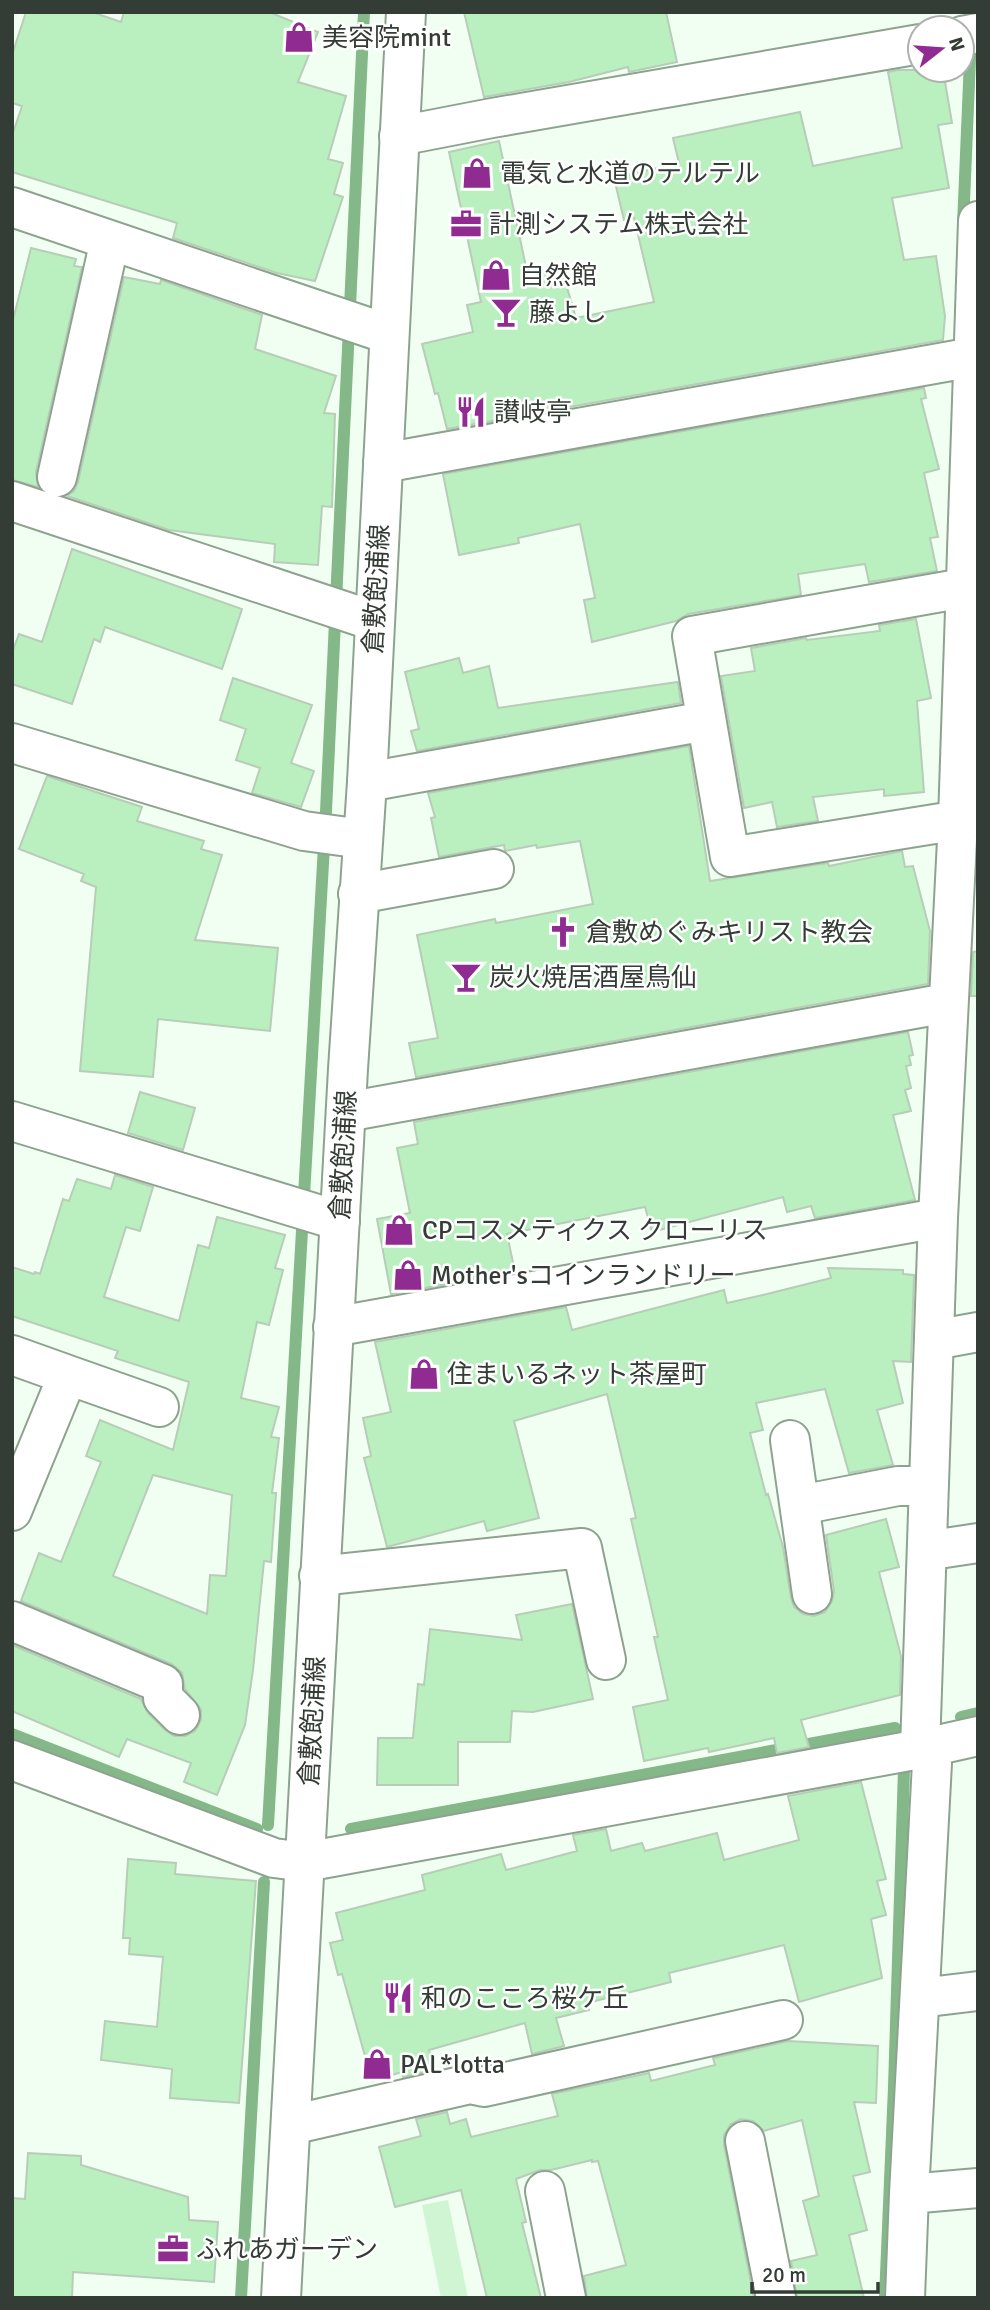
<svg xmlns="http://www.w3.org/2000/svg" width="990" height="2310" font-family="Signika,'Noto Sans JP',sans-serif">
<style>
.green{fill:#d0f5d2}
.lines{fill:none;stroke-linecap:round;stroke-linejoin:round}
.stream{stroke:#84b889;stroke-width:12}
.building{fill:#baf0bf;stroke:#b7cdb8;stroke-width:2;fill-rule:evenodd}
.minor-casing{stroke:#8ea38f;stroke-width:42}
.major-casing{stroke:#8ea38f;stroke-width:42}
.minor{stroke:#fff;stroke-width:38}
.major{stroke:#fff;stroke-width:38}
.labels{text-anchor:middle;stroke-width:5;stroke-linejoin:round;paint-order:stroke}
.poi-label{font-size:26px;fill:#343d35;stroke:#fff;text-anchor:start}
.street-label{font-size:26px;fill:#343d35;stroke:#fff}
</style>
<rect width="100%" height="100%" fill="#f1fff2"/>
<path class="green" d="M448,2200L468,2298H441L422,2205Z"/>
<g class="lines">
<path class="stream" d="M963,225L972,12
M961,1717L978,1713
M12,1734L257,1829
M268,1825L326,811L364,12
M351,1829L895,1728
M241,2298L264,1882
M885,2298L894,2087L904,1769"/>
</g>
<path class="building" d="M26,12H92L121,22L124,12H269L318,32L298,82L346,96L328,159L343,163L334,194L343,197L315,281L277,273L173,238L177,223L12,172V136L22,106L12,103V55Z
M464,12H666L677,62L629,72L628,67L569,82L484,97Z
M898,70H943L952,123L938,125L949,188L892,198L904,260L936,256L945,316L943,340L447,429L438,393L435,394L422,344L473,332L467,305L481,302L449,152L499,141L528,276L561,267L576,318L654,302L634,218L624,220L614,178L679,163L673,138L800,112L813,166L902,148L888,72Z
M31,248L76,259L74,266L82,267L36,472L38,487L12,480V324Z
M124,277L160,284L161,280L262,315L255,349L336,376L324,413L335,414L332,507L322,506L318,565L274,562L275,544L169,530L67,496L74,491L78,482Z
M924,388L926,398L921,399L939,469L924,473L938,537L930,538L937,571L869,582L865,564L798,574L801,595L688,614L676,621L592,642L584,600L595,598L580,524L518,538L519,543L459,555L443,474Z
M72,549L242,609L222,669L105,627L100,642L94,639L72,704L12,684V653L19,634L42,642Z
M916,619L931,698L917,701L924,792L884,796V789L813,797L818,821L777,827L772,802L744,808L721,676L755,671L751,648L806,638L807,640L880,631L879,625Z
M459,658L463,673L489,666L498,708L678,682L681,703L417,751L411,731L419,729L405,672Z
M233,678L312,705L291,763L314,771L301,807L252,793L260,768L236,760L246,729L220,720Z
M689,746L710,881L828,863L829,866L902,851L905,867L913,866L930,931L928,984L416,1077L409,1043L438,1038L417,935L495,919L496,923L593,904L580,841L537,848L536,845L505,851L504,845L439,857L431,818L435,817L428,793Z
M47,776L142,807L137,821L204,841L201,849L222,855L195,940L278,948L270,1031L158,1019L153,1077L80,1071L96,887L81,881L84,874L19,849Z
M978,951V996H971L973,952Z
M908,1032L913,1055L909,1056L911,1065L906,1066L911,1088L905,1090L911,1111L893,1115L915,1200L815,1218L811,1206L787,1212L783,1197L652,1232L645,1207L507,1234L515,1272L391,1294L377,1219L410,1213L397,1148L418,1144L414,1122Z
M140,1092L195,1108L183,1150L128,1133Z
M115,1175L153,1187L140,1231L126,1227L104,1297L179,1321L198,1245L209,1248L217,1217L285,1235L275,1268L283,1270L269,1325L257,1322L241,1398L279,1407L271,1437L279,1438L272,1493H276L271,1562L264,1561L253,1670L245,1725L217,1795L184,1782L191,1763L127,1739L119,1757L12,1711V1645L141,1699L148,1713L165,1730L174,1736H185L195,1731L201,1720V1709L185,1689L182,1673L172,1664L21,1601L39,1553L61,1562L101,1462L86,1456L100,1420L173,1450L189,1382L115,1358L118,1351L12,1316V1267L34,1274L35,1272L40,1274L63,1199L69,1201L77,1179L111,1189ZM153,1475L232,1495L226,1576L210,1575L207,1614L113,1576Z
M828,1268L903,1270V1274L914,1275L911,1362L893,1361L903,1403L877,1410L893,1465L849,1473L825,1389L756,1403L763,1430L750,1433L766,1495L768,1494L783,1547L791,1598L794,1607L803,1614L814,1616L825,1612L832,1601L834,1591L826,1535L886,1519L899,1567L879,1572L901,1656L900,1695L801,1720L809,1747L777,1753L774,1738L709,1752L708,1748L644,1761L633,1707L668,1700L654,1637H658L631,1519L636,1518L607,1394L514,1421L539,1518L487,1531L484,1521L387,1547L364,1458L371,1456L363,1418L391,1412L375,1342L566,1307L572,1330L724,1290L727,1303L767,1294L831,1278Z
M572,1604L593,1699L533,1712L512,1711L510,1742H458V1785H377L378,1738H413L418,1684L424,1685L430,1629L522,1640L516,1615Z
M861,1782L886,1879L877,1881L886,1915L871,1919L882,1978L799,2002L784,1945L669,1973L671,1982L587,2003L589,2010L556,2018L564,2046L532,2054L525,2023L429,2050L435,2070L403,2077L402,2072L372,2081L342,1974L338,1975L330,1943L343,1940L336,1913L425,1890L422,1875L501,1854L506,1870L577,1851L573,1835L606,1829L611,1851L642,1843L645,1851L717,1833L724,1860L799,1840L788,1796Z
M128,1859L176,1863L175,1874L256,1881L239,2103L170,2098L172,2069L101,2060L105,2021L157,2027L163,1957L129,1954L130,1938H123Z
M788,2041L878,2046L876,2103L854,2102L870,2172L853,2176L867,2230L849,2235L864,2298H797L791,2261L817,2255L803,2201L819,2196L802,2120L764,2131L753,2121L741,2119L731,2124L724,2135V2145L754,2298H587L584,2276L626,2265L598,2161L592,2162V2160L551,2170H540L516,2179L526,2222L522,2223L541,2298H487L461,2190L395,2207L379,2147L421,2136L416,2119L447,2112L450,2124L466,2119L471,2137L558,2116L552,2094L649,2073L651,2081L715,2065L713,2058Z
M28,2153L81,2156V2165L188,2197L189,2220L218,2222L214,2282L73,2272L72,2298H12V2198L25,2199Z"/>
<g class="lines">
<defs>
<path id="minor" d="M962,36L978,33
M399,136L492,118L920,44
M12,207L388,334
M383,463L973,357
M57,477L110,240
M12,501L374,621
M964,588L692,636L730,857L978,817
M12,743L304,831L363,839
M367,782L706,721
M358,894L494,869
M346,1112L947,1003
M12,1121L340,1221
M333,1327L938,1218
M934,1340L978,1332
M12,1355L68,1375L12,1511
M68,1375L159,1407
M790,1440L812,1594
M800,1505L898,1486H929
M927,1548H945L978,1543
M319,1576L582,1548L606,1660
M12,1621L163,1684V1698L180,1715
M12,1760L274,1858L305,1862L920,1749L978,1736
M920,1998L978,1991
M291,2125L470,2084L484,2087L783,2020
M745,2141L776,2298
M545,2191L566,2298
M909,2194L978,2188
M905,2298L909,2194L932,1763L920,1749L938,1218L958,820L978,221"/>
<path id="major" d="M281,2298L348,1069L367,782L406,12"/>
</defs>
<use href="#minor" class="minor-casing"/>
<use href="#major" class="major-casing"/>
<use href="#minor" class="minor"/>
<use href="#major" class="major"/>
</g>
<defs>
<symbol id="shop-bare" viewBox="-9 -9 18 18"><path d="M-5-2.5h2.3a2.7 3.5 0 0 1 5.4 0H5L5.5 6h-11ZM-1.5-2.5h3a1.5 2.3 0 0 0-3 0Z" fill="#902b92" stroke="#fff" stroke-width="2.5" paint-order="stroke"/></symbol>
<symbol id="office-bare" viewBox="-9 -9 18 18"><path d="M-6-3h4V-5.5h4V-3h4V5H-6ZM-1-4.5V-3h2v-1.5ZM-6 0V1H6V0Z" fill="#902b92" stroke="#fff" stroke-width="2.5" paint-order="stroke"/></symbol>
<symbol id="bar-bare" viewBox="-9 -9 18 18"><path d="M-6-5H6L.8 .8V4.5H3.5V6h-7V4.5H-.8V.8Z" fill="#902b92" stroke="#fff" stroke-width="2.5" paint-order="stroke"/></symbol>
<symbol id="restaurant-bare" viewBox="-9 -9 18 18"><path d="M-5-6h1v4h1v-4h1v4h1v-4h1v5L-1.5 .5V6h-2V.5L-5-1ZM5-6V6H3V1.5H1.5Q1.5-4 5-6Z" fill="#902b92" stroke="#fff" stroke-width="2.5" paint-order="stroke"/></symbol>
<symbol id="church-bare" viewBox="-9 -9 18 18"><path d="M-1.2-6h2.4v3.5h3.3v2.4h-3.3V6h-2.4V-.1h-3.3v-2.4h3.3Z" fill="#902b92" stroke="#fff" stroke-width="2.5" paint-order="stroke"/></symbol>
</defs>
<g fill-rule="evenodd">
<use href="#shop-bare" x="277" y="15" width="44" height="44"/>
<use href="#shop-bare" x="455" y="151" width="44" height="44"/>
<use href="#office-bare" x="444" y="202" width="44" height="44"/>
<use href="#shop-bare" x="474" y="253" width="44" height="44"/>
<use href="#bar-bare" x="484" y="290" width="44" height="44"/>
<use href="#restaurant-bare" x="449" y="390" width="44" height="44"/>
<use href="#church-bare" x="541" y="910" width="44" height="44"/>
<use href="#bar-bare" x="444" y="955" width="44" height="44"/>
<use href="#shop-bare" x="377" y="1208" width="44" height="44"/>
<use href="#shop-bare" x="386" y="1253" width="44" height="44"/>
<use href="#shop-bare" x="402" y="1352" width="44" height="44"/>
<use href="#restaurant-bare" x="376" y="1976" width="44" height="44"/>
<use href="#shop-bare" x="355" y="2042" width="44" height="44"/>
<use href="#office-bare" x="151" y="2227" width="44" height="44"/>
</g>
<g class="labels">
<g class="poi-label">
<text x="322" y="46">美容院mint</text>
<text x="500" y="182">電気と水道のテルテル</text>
<text x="489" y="233">計測システム株式会社</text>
<text x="519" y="284">自然館</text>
<text x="529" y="321">藤よし</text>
<text x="494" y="421">讃岐亭</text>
<text x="586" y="941">倉敷めぐみキリスト教会</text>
<text x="489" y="986">炭火焼居酒屋鳥仙</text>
<text x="422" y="1239">CPコスメティクス クローリス</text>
<text x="431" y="1284">Mother'sコインランドリー</text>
<text x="447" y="1383">住まいるネット茶屋町</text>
<text x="421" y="2007">和のこころ桜ケ丘</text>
<text x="400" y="2073">PAL*lotta</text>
<text x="196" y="2258">ふれあガーデン</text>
</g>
<g class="street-label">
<text transform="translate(376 589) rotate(-87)" y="9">倉敷飽浦線</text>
<text transform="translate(343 1155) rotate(-87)" y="9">倉敷飽浦線</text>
<text transform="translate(312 1721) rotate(-87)" y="9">倉敷飽浦線</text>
</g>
</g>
<rect width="990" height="2310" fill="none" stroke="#343d35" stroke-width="28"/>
<g transform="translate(941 49) rotate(73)"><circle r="33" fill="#ffffff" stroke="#aeb1ae" stroke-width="2"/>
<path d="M0-5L12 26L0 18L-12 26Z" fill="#902b92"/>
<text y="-10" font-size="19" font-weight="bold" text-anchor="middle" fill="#343d35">N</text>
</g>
<path d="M752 2282v10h126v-10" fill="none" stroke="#343d35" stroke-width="3.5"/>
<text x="762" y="2282" font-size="21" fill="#343d35" stroke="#ffffff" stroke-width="5" paint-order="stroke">20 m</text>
</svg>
